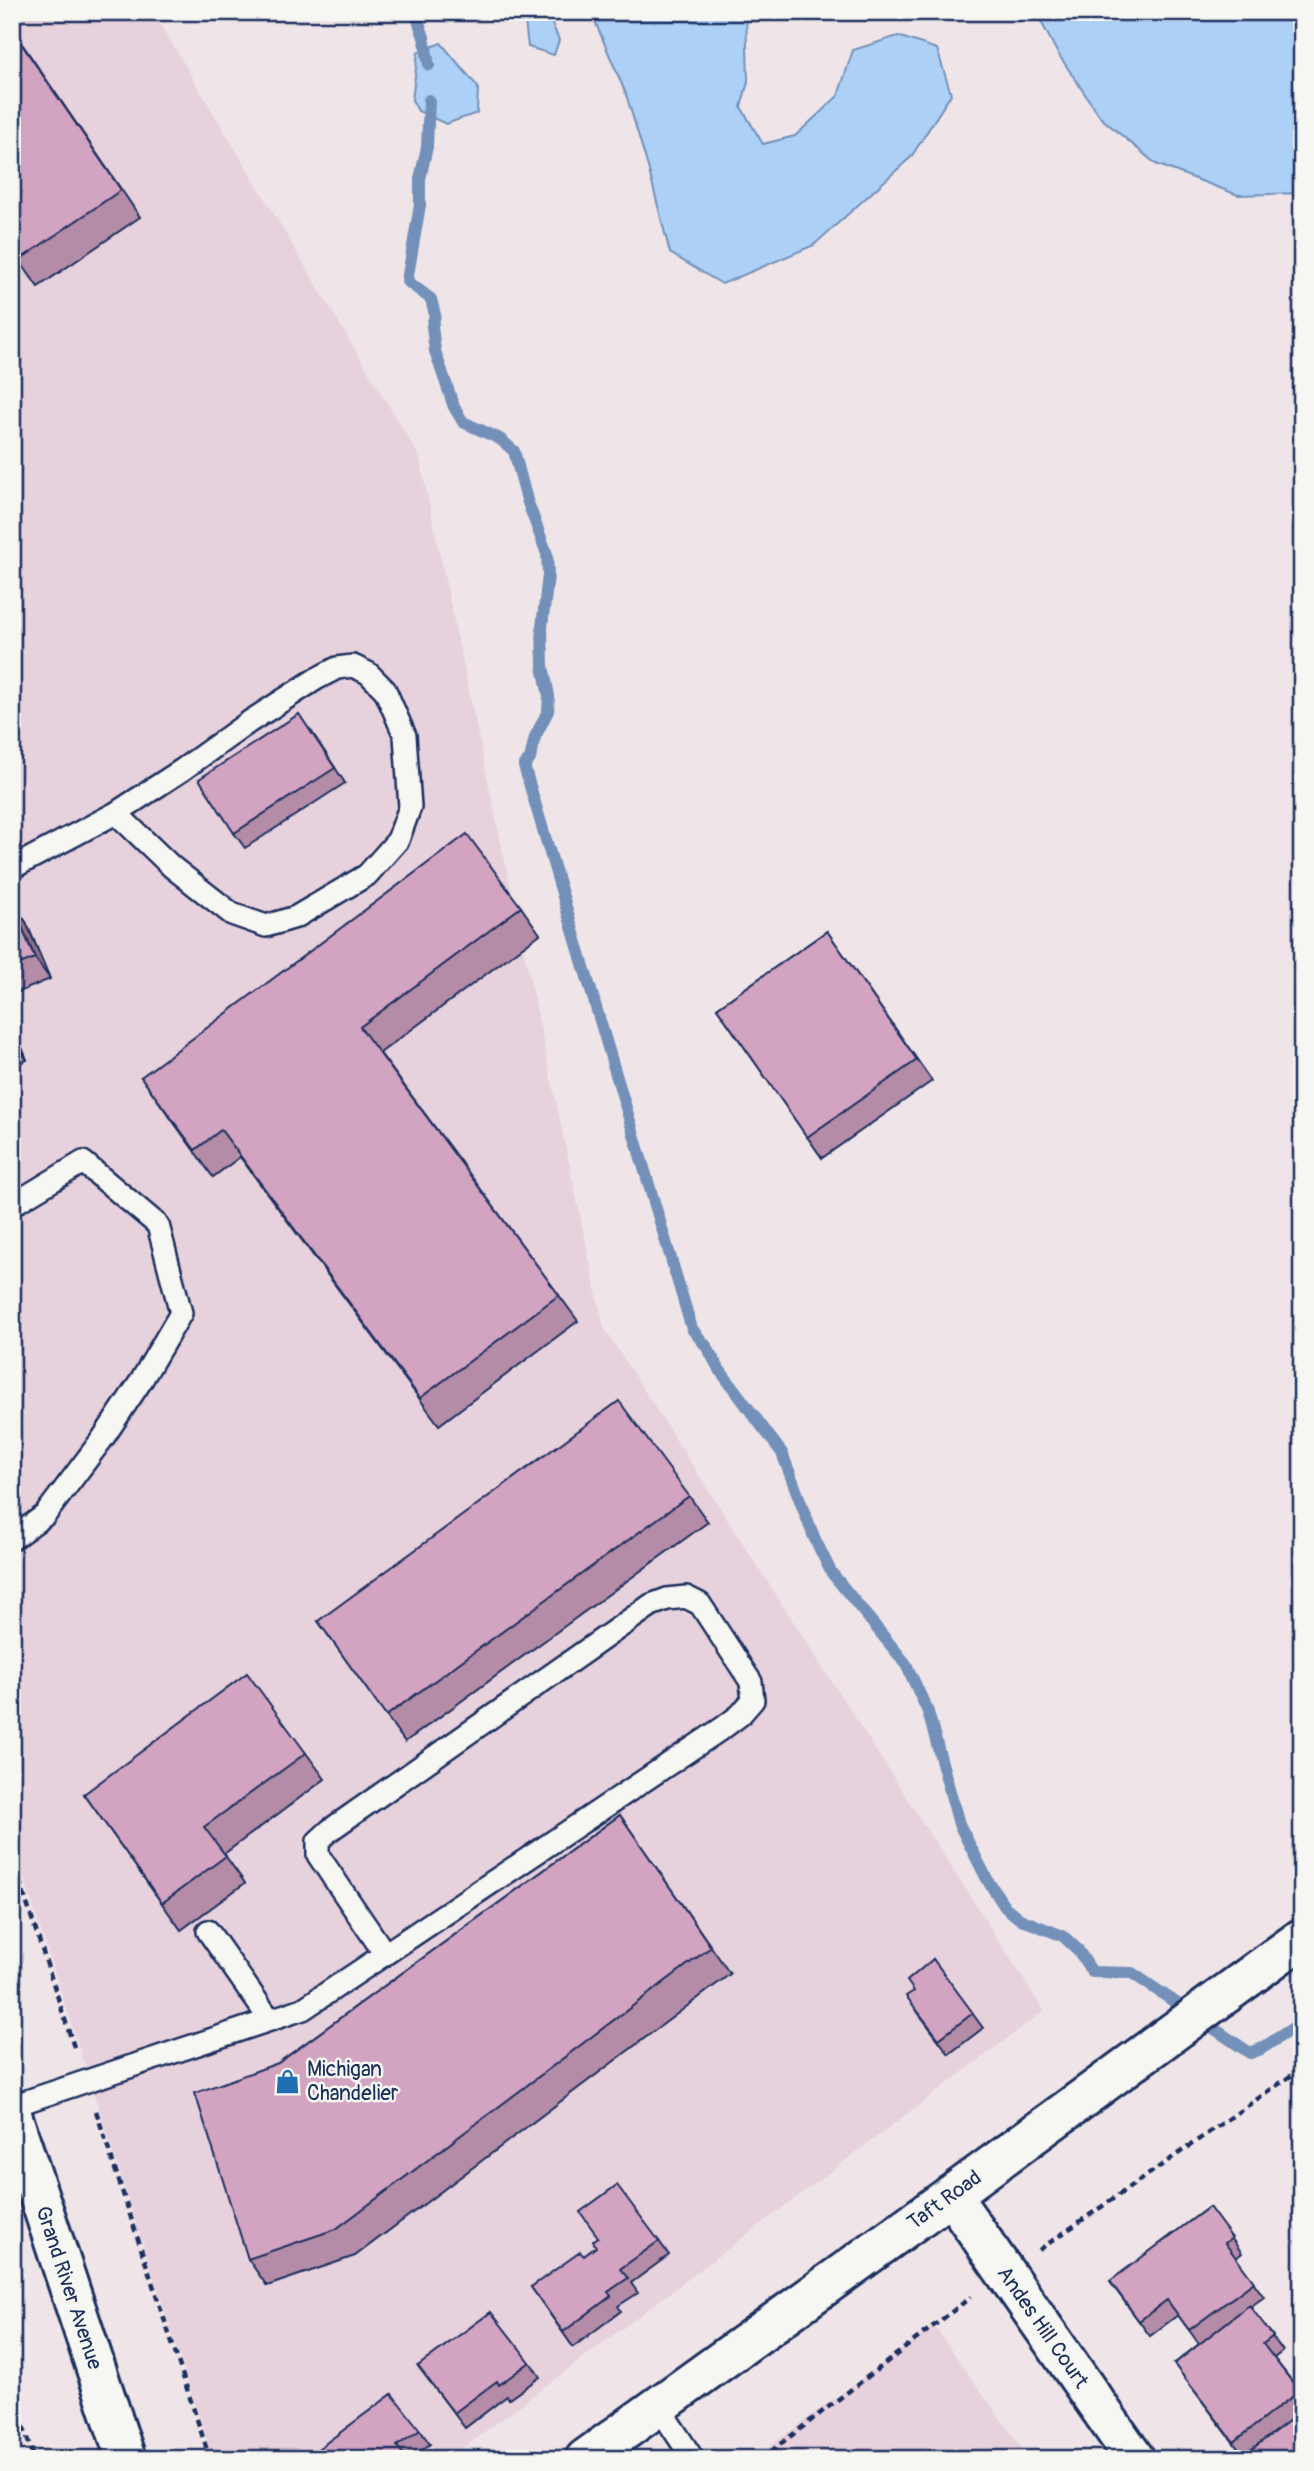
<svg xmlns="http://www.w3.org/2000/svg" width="1314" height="2471" font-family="Pangolin,sans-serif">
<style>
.built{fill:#e7d1dd}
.water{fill:#add1f6;stroke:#7390b9;stroke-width:2}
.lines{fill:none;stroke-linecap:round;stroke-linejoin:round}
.stream{stroke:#7390b9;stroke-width:12}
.service-casing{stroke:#1b2f5e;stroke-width:26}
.minor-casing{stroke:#1b2f5e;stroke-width:44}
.tertiary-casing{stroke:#1b2f5e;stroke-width:44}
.secondary-casing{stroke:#1b2f5e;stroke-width:44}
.path{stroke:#1b2f5e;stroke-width:4.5;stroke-dasharray:7 5;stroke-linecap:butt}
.service{stroke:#f6f6f2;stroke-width:21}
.minor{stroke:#f6f6f2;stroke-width:38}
.tertiary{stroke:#f6f6f2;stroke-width:38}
.secondary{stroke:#f6f6f2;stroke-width:38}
.wall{fill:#b58ca7;stroke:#1b2f5e;stroke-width:2}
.shaded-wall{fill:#947288;stroke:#1b2f5e;stroke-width:2}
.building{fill:#d3a3c2;stroke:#1b2f5e;stroke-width:2}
.labels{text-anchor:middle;stroke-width:5;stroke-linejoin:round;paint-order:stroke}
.poi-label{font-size:21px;fill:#1b2f5e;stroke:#f6f6f2;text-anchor:start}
.street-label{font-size:21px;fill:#1b2f5e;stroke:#f6f6f2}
</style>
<rect width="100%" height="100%" fill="#efe5e8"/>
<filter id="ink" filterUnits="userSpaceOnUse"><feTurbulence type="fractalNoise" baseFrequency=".0143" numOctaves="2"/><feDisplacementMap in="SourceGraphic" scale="14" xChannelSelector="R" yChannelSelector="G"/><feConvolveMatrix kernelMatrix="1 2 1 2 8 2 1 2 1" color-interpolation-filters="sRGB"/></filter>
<g filter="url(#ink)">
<path class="built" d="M12,12H153L419,456L604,1328L1044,2011L449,2459H213L12,1842Z
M934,2326L1030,2459H752Z"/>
<path class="water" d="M524,12H547L559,40L554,55L528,47Z
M591,12H746L748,82L741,107L763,144L795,136L838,96L853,50L898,36L937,49L951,94L911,157L814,245L722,284L670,253L648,167L626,94Z
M1036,12H1302V193L1238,195L1156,164L1101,118L1057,52Z
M441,43L478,87L477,113L446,124L418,111L412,100L418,52Z"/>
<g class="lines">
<path class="stream" d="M415,12L424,37L429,65
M429,100L427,147L420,179V205L407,281L431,299L435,315L432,326L435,351L454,407L463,422L500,439L514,451L527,500L547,554L548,575L542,627L543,666L549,696L548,711L535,737L530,759L524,766L692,1329L707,1347L719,1369L782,1453L814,1537L831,1572L906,1664L928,1712L959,1824L988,1881L1005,1907L1020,1919L1063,1936L1078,1950L1092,1972L1132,1973L1250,2053L1261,2049L1302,2022"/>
<defs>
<path id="service" d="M12,868L116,813L182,770L249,722L316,679L337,668L353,666L368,673L385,690L405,736L410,807L398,840L367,875L296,917L266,926L232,914L172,867L116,813
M12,1205L83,1162L158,1225L181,1313L141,1381L103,1438L45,1515L12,1539
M208,1931L270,2020
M12,2106L303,2009L724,1727L740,1715L753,1700L751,1682L700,1604L686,1597L667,1599L651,1605L330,1830L318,1841V1855L385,1954
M658,2406L693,2459"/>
<g id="minor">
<path id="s1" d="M951,2195L1135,2459"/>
</g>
<g id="tertiary">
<path id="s2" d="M585,2459L951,2195L1302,1938"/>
</g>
<g id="secondary">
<path id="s3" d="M12,2115L126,2459"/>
</g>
</defs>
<use href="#service" class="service-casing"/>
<use href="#minor" class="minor-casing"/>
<use href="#tertiary" class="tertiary-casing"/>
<use href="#secondary" class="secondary-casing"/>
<path class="path" d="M12,1858L75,2050
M96,2111L210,2459
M1039,2250L1302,2068
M12,2392L34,2459
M761,2459L971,2297"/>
<use href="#service" class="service"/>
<use href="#minor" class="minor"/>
<use href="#tertiary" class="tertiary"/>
<use href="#secondary" class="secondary"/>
</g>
<path class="wall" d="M12,29L140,217L38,287L12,250Z
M310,729L345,783L245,848L234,833Z
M12,903L26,922L50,979L12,995Z
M521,907L540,934L380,1053L578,1321L439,1425L240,1157L213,1177L141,1077Z
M827,931L932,1081L822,1158L717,1008Z
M12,1024L27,1060L12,1066Z
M689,1496L708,1522L405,1742L318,1621Z
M306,1753L325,1779L224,1854L245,1883L181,1930L84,1794Z
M620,1815L730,1974L355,2256L267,2286L248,2259L278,2063Z
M933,1959L983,2028L949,2054L917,2011L914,1991Z
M1209,2207L1242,2253L1236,2258L1264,2297L1250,2307L1283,2351L1274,2358L1302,2394V2459H1246L1174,2364L1199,2344L1178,2315L1150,2336L1110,2282Z
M659,2241L669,2255L631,2283L638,2293L618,2306L621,2311L573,2347L531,2287L584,2256L596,2247Z
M530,2362L540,2377L509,2399L507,2396L465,2428L418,2366Z
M420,2430L430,2444L410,2459H319Z"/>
<path class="shaded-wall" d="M12,903L26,922L50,979L35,958Z
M12,1024L27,1060L12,1039Z"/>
<path class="building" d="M12,30L121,190L19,260L12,250Z
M299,714L335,768L234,833L199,779Z
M467,834L521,907L360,1027L559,1295L420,1398L221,1130L195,1150L141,1077Z
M12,905L35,958L12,967Z
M827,931L917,1060L807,1137L717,1008Z
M619,1401L689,1496L386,1716L318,1621Z
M247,1673L306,1753L204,1827L226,1856L162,1903L84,1794Z
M620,1815L711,1947L336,2229L248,2259L195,2093L278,2063Z
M933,1959L973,2013L939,2039L906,1996L914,1991L907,1981Z
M617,2185L659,2241L620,2269L628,2278L608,2292L611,2296L563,2332L531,2287L580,2252L584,2256L596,2247L593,2241L598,2237L580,2212Z
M1209,2207L1232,2238L1225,2243L1254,2282L1189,2330L1167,2300L1139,2321L1110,2281Z
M1249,2305L1273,2336L1263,2344L1299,2391L1234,2442L1174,2364Z
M491,2312L530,2362L499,2385L497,2381L454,2413L418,2366Z
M392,2394L420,2430L397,2446L404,2455L398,2459H319L314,2452Z
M1302,2411V2459H1247L1244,2455Z"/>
</g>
<defs>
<symbol id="shop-bare" viewBox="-9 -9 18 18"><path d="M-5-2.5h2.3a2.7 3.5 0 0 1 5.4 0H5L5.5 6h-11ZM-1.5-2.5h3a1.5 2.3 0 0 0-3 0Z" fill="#1f6fb2" stroke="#f6f6f2" stroke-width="2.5" paint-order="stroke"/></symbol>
</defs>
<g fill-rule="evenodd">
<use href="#shop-bare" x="270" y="2064" width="35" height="35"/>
</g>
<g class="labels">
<g class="poi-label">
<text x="307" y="2076">Michigan<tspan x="307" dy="24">Chandelier</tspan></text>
</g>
<g class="street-label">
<text dy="7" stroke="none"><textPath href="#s2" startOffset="443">Taft Road</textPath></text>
<text dy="7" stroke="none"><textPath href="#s3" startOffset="182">Grand River Avenue</textPath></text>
<text dy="7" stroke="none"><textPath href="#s1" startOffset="161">Andes Hill Court</textPath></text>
</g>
</g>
<rect width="1314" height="2471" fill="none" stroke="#f6f6f2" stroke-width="42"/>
<rect x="21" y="21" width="1272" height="2429" fill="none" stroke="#1b2f5e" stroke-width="2.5" filter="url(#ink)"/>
</svg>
